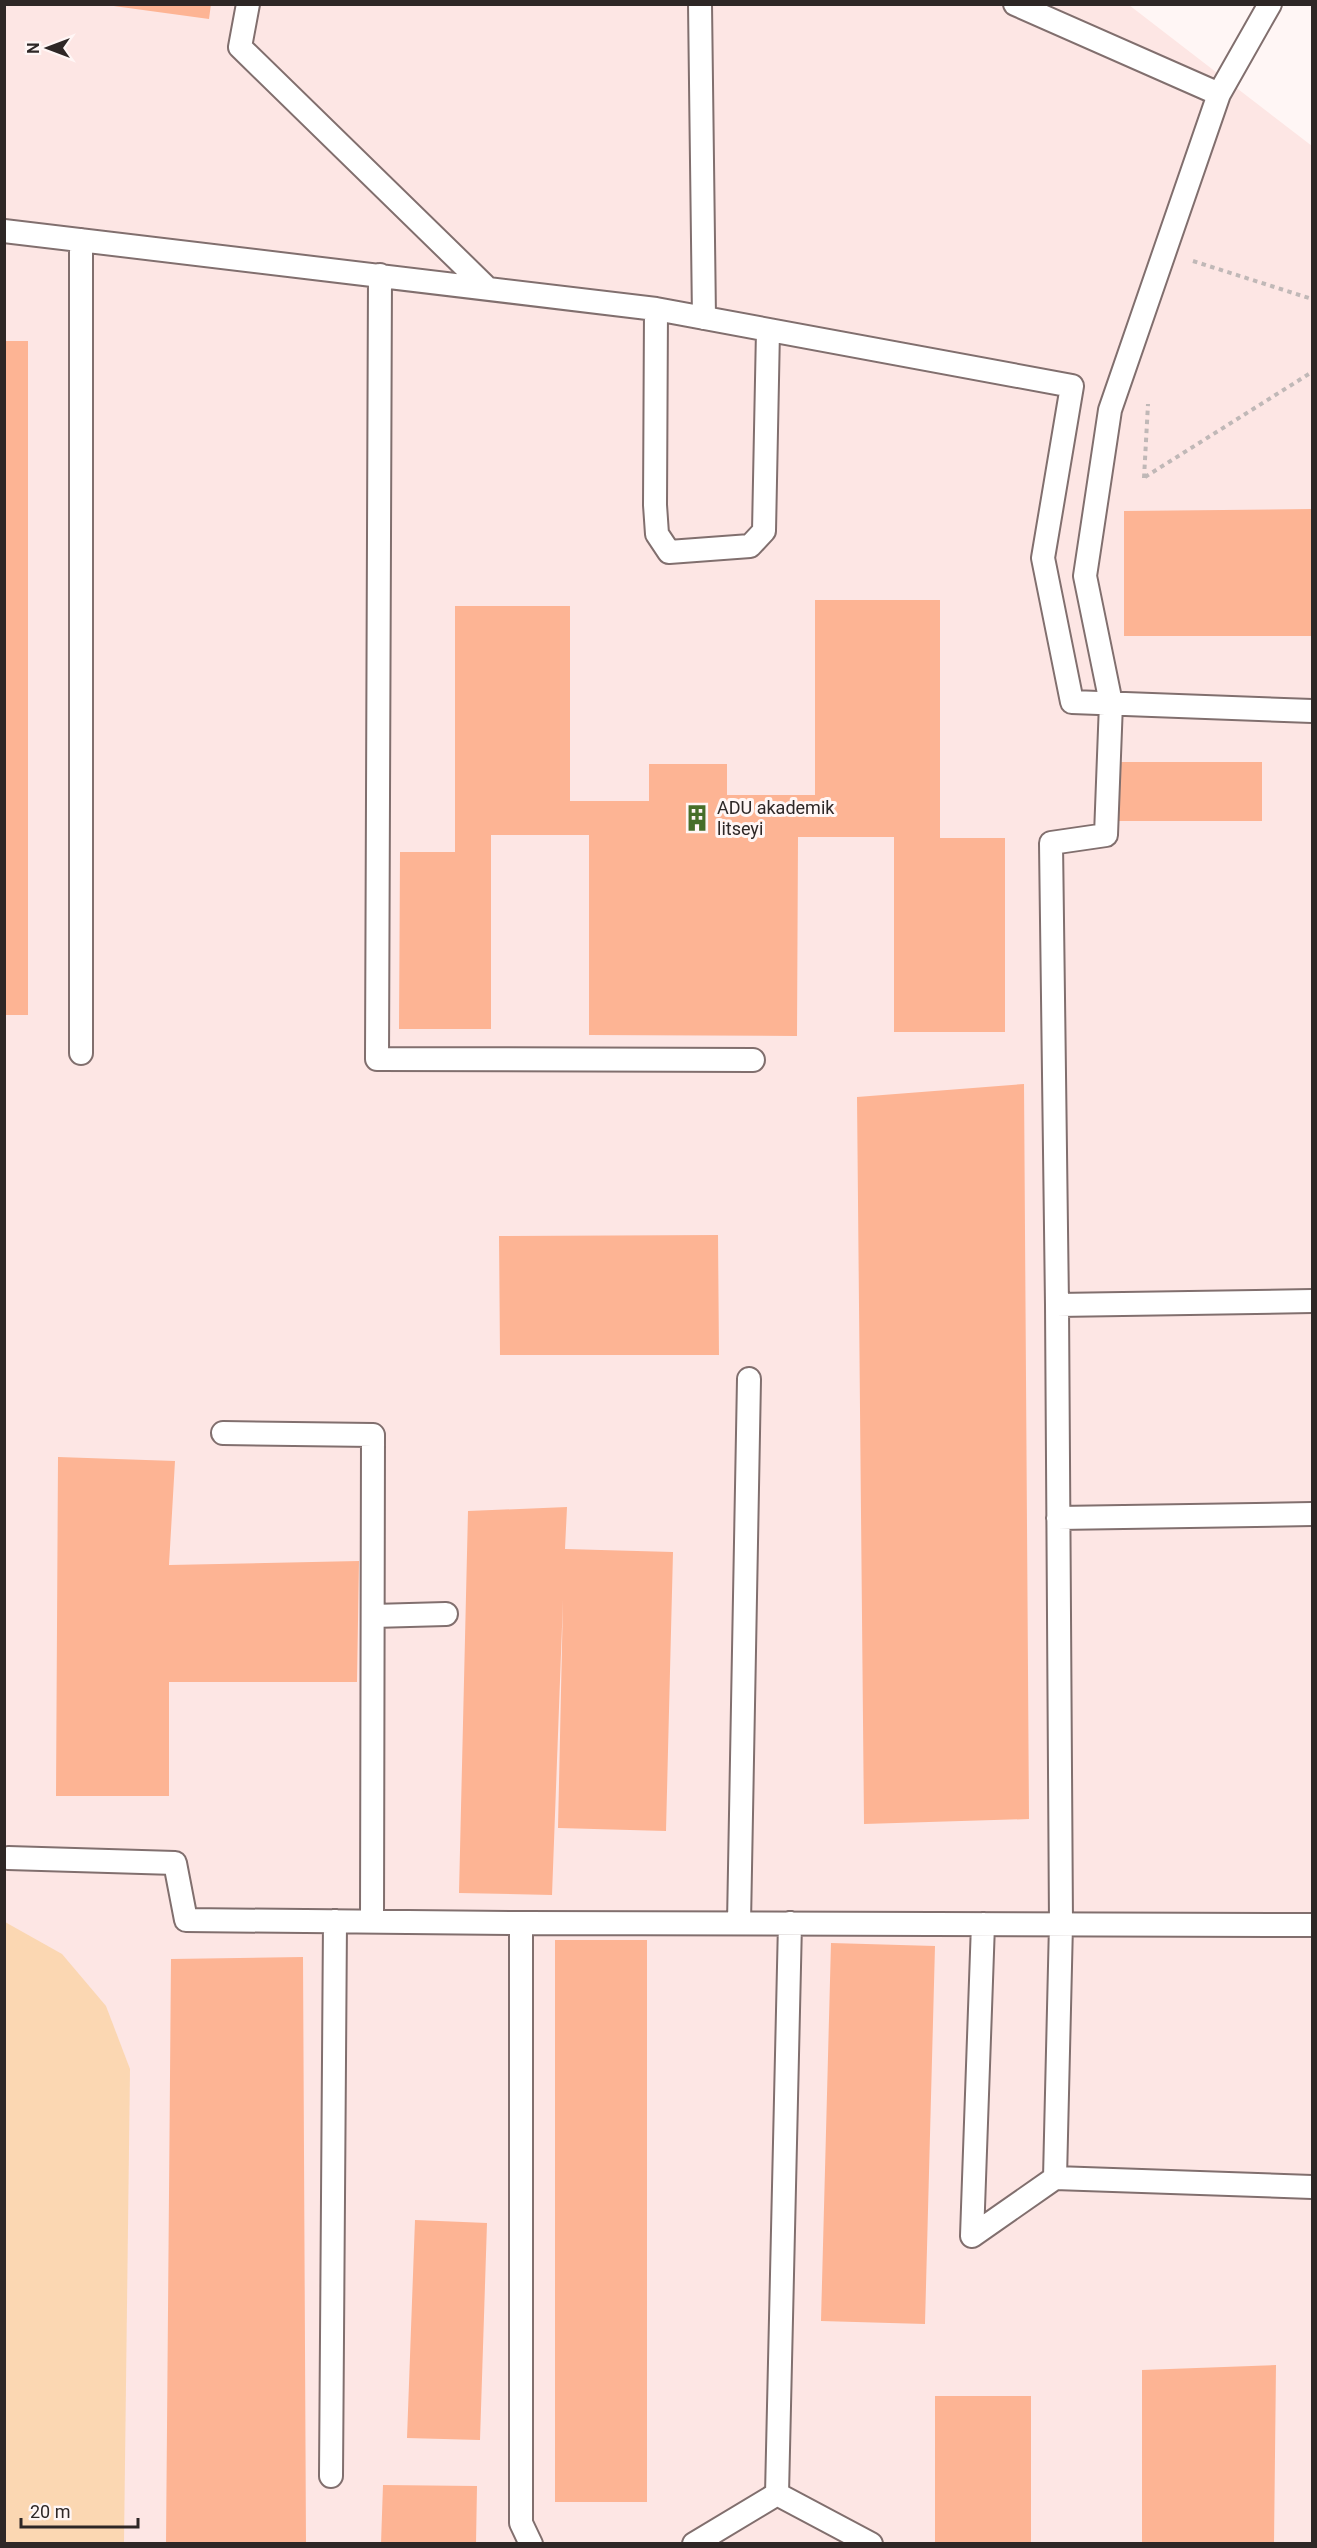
<svg xmlns="http://www.w3.org/2000/svg" width="1317" height="2548" font-family="Roboto,sans-serif">
<style>
.built{fill:#fde6e4}
.green{fill:#fbd7b2}
.building{fill:#fdb494}
.lines{fill:none;stroke-linecap:round;stroke-linejoin:round}
.lane-casing{stroke:#816f6e;stroke-width:26}
.path{stroke:#c0b8b7;stroke-width:4;stroke-dasharray:4.5 4.5;stroke-linecap:butt}
.lane{stroke:#fff;stroke-width:22}
.labels{text-anchor:middle;stroke-width:6;stroke-linejoin:round;paint-order:stroke}
.poi-label{font-size:18px;fill:#2e2726;stroke:#fff6f5;text-anchor:start}
</style>
<rect width="100%" height="100%" fill="#fff6f5"/>
<path class="built" d="M5,5H1129L1312,146V2543L5,2544Z"/>
<path class="green" d="M5,1922L62,1954L106,2006L130,2069L124,2543H5Z"/>
<path class="building" d="M99,4H211L209,19Z
M4,341H28V1015H4Z
M1312,509V636H1124V511Z
M815,600H940V838H1005V1032H894V837H798L797,1036L589,1035V835H491V1029H399L400,852H455V606H570V801H649V764H727V795H815Z
M1119,762H1262V821H1119Z
M1024,1084L1029,1819L864,1824L857,1097Z
M718,1235L719,1355H500L499,1236Z
M58,1457L175,1461L169,1565L359,1561L357,1682H169V1796H56Z
M567,1507L565,1549L673,1552L666,1831L558,1828L563,1600L552,1895L459,1893L468,1511Z
M555,1940H647V2502H555Z
M831,1943L935,1946L925,2324L821,2321Z
M303,1957L306,2544H166L171,1959Z
M415,2220L487,2223L480,2440L407,2438Z
M1276,2365L1274,2544H1142V2370Z
M935,2396H1031V2544H935Z
M383,2485L477,2486L476,2544H381Z"/>
<g class="lines">
<defs>
<path id="lane" d="M248,4L240,47L486,287
M700,4L704,318
M1015,4L1219,94
M1270,4L1219,94L1110,410L1085,576L1111,703L1106,835L1051,843L1057,1305L1061,1924L1055,2178L1312,2187
M4,231L656,309L1072,386L1043,558L1072,702L1312,711
M81,240V1053
M380,275L377,1059L753,1060
M656,309L655,505L657,534L669,552L750,546L764,531L768,330
M1057,1305L1312,1301
M223,1433L373,1435L372,1921
M1058,1518L1312,1514
M373,1616L446,1614
M8,1858L175,1863L186,1920L521,1923L1312,1925
M521,1923V2523L531,2544
M739,1923L749,1379
M972,2236L983,1924
M972,2236L1055,2178
M331,2476L335,1921
M777,2494L871,2544
M694,2544L777,2494L790,1923"/>
</defs>
<use href="#lane" class="lane-casing"/>
<path class="path" d="M1193,261L1312,299
M1145,477L1312,372
M1144,478L1148,404"/>
<use href="#lane" class="lane"/>
</g>
<defs>
<symbol id="building-bare" viewBox="-9 -9 18 18"><path d="M-4-6H4V6H1V3H-1V6H-4ZM-2.5-4.3h1.7v1.8h-1.7ZM.8-4.3h1.7v1.8H.8ZM-2.5-1h1.7V.8h-1.7ZM.8-1h1.7V.8H.8Z" fill="#466e29" stroke="#fff6f5" stroke-width="2.5" paint-order="stroke"/></symbol>
</defs>
<g fill-rule="evenodd">
<use href="#building-bare" x="678" y="799" width="38" height="38"/>
</g>
<g class="labels">
<g class="poi-label">
<text x="717" y="814">ADU akademik<tspan x="717" dy="21">litseyi</tspan></text>
</g>
</g>
<rect width="1317" height="2548" fill="none" stroke="#2e2726" stroke-width="12"/>
<g transform="translate(48 48) rotate(270)" stroke="#fff6f5" stroke-width="4.5" paint-order="stroke">
<path d="M0-4.5L10 22L0 15L-10 22Z" fill="#2e2726"/>
<text y="-9" font-size="16" font-weight="bold" text-anchor="middle" fill="#2e2726">N</text>
</g>
<path d="M21 2518v9h117v-9" fill="none" stroke="#2e2726" stroke-width="3"/>
<text x="30" y="2518" font-size="18" fill="#2e2726" stroke="#fff6f5" stroke-width="4.5" paint-order="stroke">20 m</text>
</svg>
